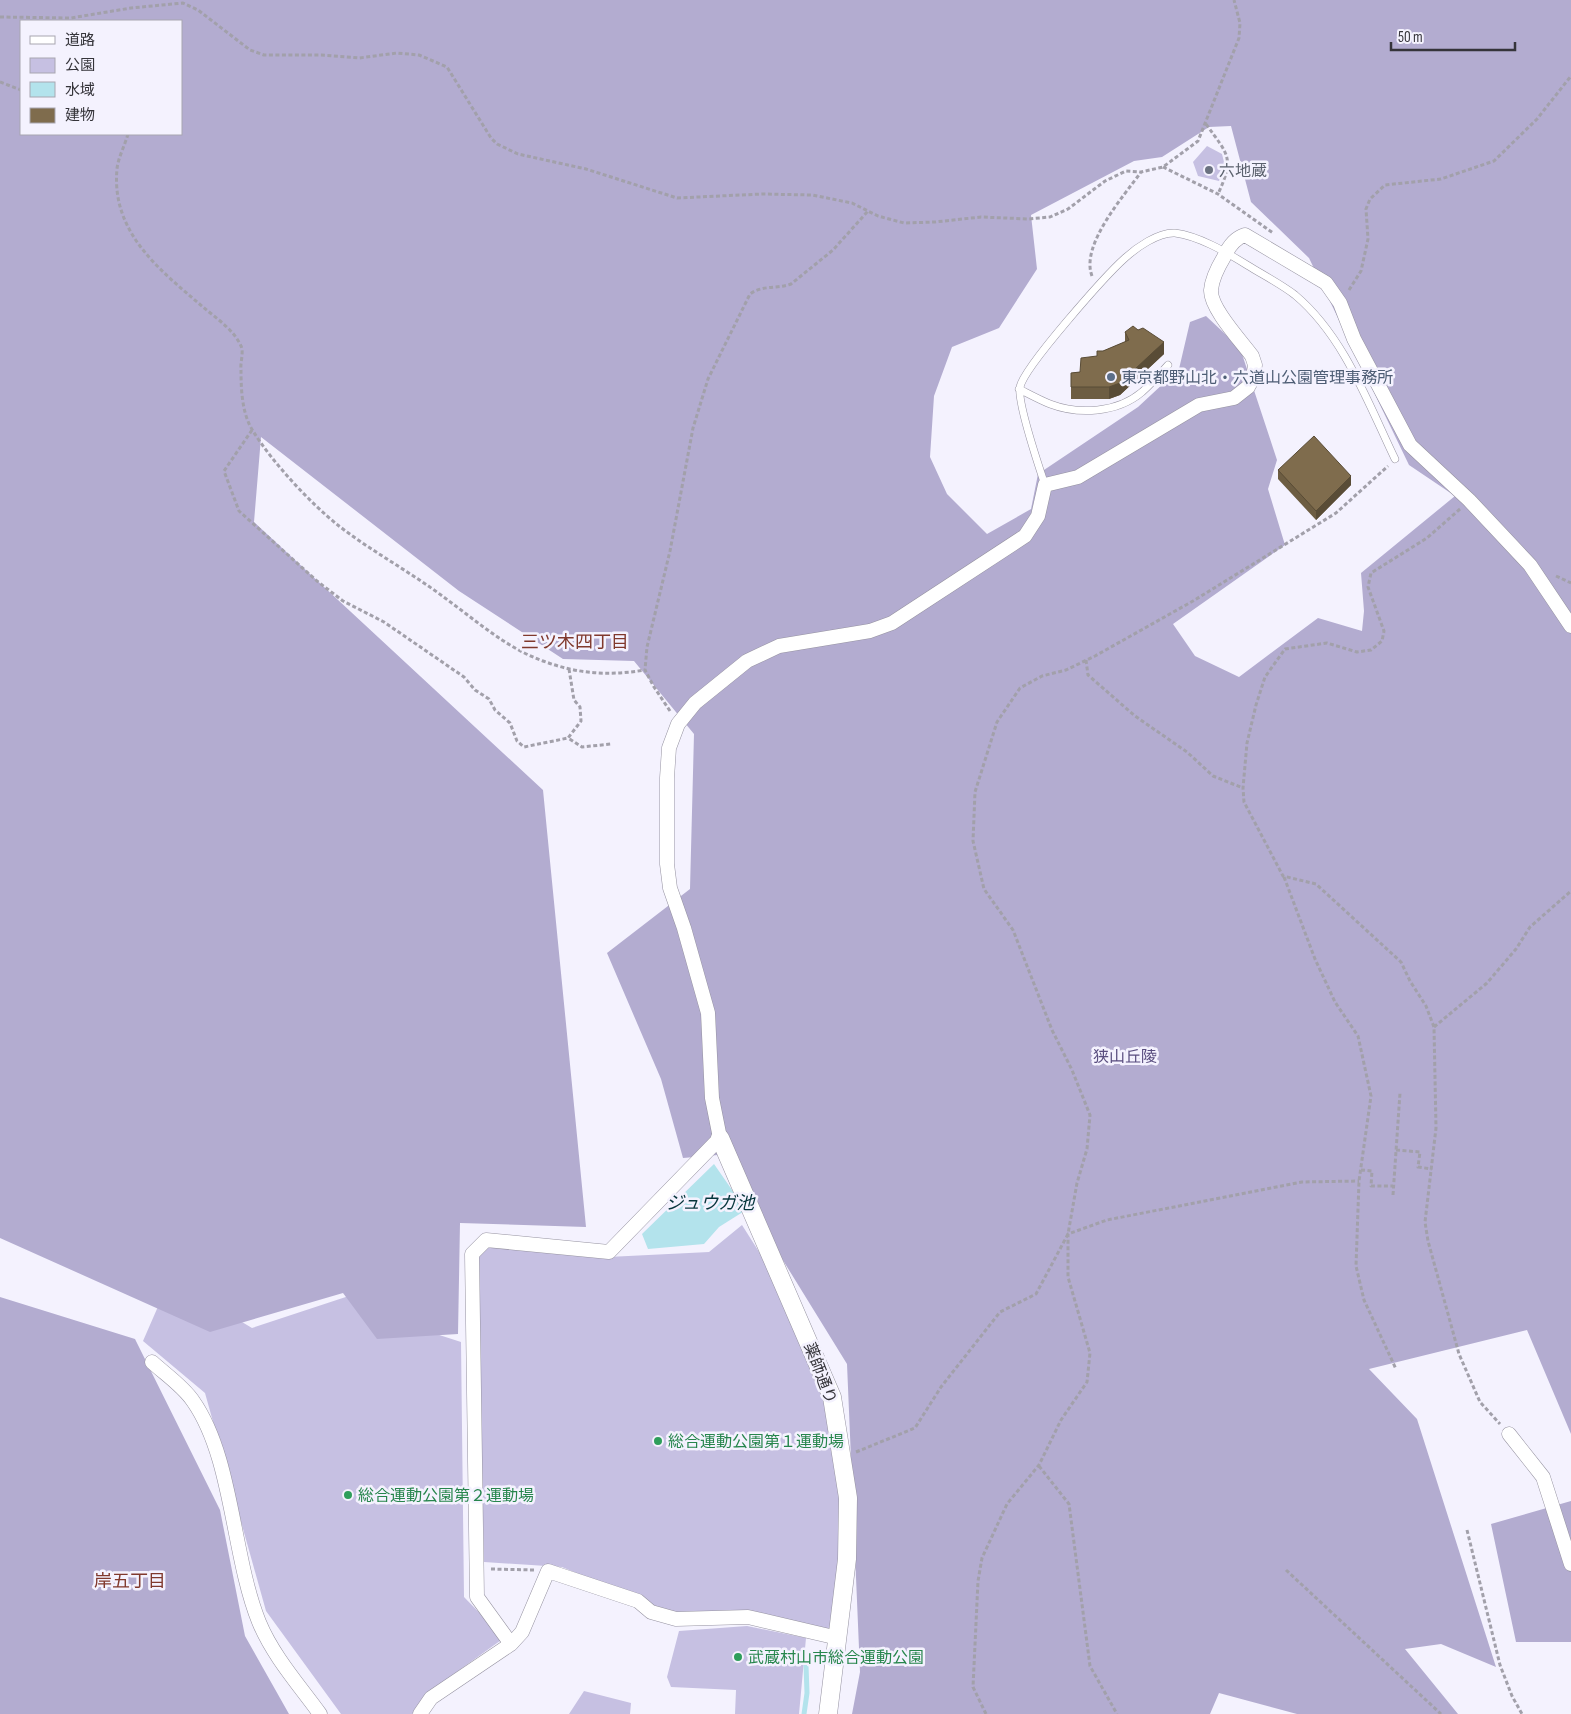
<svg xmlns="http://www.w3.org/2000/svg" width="1571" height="1714" font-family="'Sofia Sans Condensed','Noto Sans JP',sans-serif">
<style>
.green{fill:#c6c0e2}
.forest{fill:#b3acd0;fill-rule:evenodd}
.water{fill:#b3e3ec}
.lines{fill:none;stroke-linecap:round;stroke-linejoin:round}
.stream{stroke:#b3e3ec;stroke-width:5}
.service-casing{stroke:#9693a1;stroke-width:8}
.minor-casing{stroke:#9693a1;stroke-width:15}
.tertiary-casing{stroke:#9693a1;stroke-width:19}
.path{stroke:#a2a0aa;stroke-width:3;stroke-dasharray:4 2.5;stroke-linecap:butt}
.service{stroke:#fff;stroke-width:7}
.minor{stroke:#fff;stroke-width:14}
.tertiary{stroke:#fff;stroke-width:18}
.wall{fill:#6d5d42}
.shaded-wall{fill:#594c36}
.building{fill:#7f6c4d;stroke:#594c36}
.worship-dot{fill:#6b7280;stroke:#f4f2fe;stroke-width:2}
.service-dot{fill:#5c6f8a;stroke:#f4f2fe;stroke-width:2}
.leisure-dot{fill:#2e9e5b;stroke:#f4f2fe;stroke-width:2}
.labels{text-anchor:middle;stroke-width:5;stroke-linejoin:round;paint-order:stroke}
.worship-label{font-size:16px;fill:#5b616d;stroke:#f4f2fe;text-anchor:start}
.service-label{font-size:16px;fill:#4e5e75;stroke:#f4f2fe;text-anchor:start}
.park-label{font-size:16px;fill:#594d7f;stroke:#f4f2fe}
.street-label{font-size:16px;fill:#35343a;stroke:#f4f2fe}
.leisure-label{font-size:16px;fill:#27864d;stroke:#f4f2fe;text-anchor:start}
.neighbourhood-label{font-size:18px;fill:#80392d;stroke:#f4f2fe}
.water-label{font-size:18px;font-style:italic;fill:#05343b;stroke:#f4f2fe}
</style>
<rect width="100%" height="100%" fill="#f4f2fe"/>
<path class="green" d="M1207,146L1222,154L1225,166L1219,181L1198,176L1193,162Z
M742,1225L790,1301L824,1394L847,1488L845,1636L677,1615L562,1567L484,1562L477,1257L489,1246L608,1257L709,1252Z
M170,1279L252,1328L370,1289L430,1332L461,1342L464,1597L504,1638L426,1694L412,1714H341L266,1611L205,1393L143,1341Z
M747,1626L806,1638L799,1714H735L736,1690L671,1687L667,1677L679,1631Z
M584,1691L631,1703L630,1714H569Z"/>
<path class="forest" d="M0,0H1571V1434L1527,1330L1369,1369L1417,1419L1496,1667L1441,1644L1405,1649L1458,1714H1297L1219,1693L1210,1714H852L860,1672L847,1364L718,1155L683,1158L661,1079L607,953L690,889L694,734L634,661L563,659L459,591L261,437L254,522L543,790L586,1227L460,1223L458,1334L377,1339L343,1293L210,1332L0,1238ZM21,21H181V134H21ZM1231,126L1251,202L1309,258L1409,465L1455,496L1361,573L1364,611L1362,631L1318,618L1239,677L1195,656L1173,624L1285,545L1268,489L1277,460L1240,348L1206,316L1190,322L1179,369L1138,407L1038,474L1031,509L987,534L947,494L930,457L934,396L952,347L999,328L1037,269L1031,215L1134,161L1162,157L1209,127Z
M0,1297L135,1339L220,1510L245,1636L289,1714H0Z
M1571,1501V1642H1516L1491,1524Z"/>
<path class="water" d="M714,1164L746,1210L719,1227L704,1244L648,1249L642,1234Z"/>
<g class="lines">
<path class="stream" d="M804,1714L807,1693L806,1665"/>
<defs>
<path id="service" d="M1019,389C1029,394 1040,400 1050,404C1079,415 1117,413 1142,392C1151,384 1160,374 1168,365
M1045,485C1039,467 1017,402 1020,387C1024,367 1106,275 1125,258C1136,248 1158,232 1175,233C1199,236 1226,252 1247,265C1263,275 1281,284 1295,295C1344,336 1368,403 1395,459"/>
<path id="minor" d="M152,1362C165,1374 183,1386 193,1401C233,1458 232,1555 259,1622C273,1656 299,1685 320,1714
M1509,1434L1543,1477L1571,1564
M511,1644L477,1597L472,1254L486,1240L609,1252L720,1138L712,1098L708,1013L684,928L670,888L667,864V778L669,748L678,724L695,703L747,661L779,646L870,631L892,623L1025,536L1038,516L1045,485L1078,477L1199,405L1234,398L1248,387L1253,378L1255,365L1252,356C1241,341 1210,308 1211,290C1212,278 1218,267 1224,257C1228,248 1235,238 1245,235L1326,283L1340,303L1354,339L1410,445L1469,500L1530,565L1571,626
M420,1714L431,1698L511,1644L522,1632L548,1571L638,1601L651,1612L676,1619L748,1617L838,1638"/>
<path id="tertiary" d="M720,1138L832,1397L848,1498L847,1559L828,1714"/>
</defs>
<use href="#service" class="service-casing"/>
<use href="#minor" class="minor-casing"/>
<use href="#tertiary" class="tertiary-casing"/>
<path class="path" d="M0,17L71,18L131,8L183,3L198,10L250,50L264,55H321L359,58L397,53L419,55L447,67L491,138L497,144L518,154L586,169L677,198L762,194L812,195L852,203L878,216L904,223L935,222L981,217L1029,219L1050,217L1068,209L1105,181L1126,171L1141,172L1163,167L1198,141L1239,38L1240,23L1234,0
M0,82L21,90
M1206,124C1228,155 1235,157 1218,194
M128,134C125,145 118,158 117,169C111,233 160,270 203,307C216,318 234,330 241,346C244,352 240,363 241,370C241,390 242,414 253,431C272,462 310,503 339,526C374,553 414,574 449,601C479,623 507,648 543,661C578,674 609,676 645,670
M1163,167L1218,194L1273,233
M1092,276C1080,245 1124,196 1141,172
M1349,290L1361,271L1368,239L1366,209L1370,199L1385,185L1441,179L1494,161L1537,119L1571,76
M252,430L224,471L239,511L317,581L343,601L384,622L464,677L475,690L489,699L495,710L510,723L517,741L524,747L568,738
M1460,509L1427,538L1371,573L1368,587L1384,631L1382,641L1371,650L1357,652L1327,643L1285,649L1265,677L1256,705L1247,743L1243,788L1244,802L1283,876L1316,884L1401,962L1410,981L1426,1006L1434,1027L1436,1128L1425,1222L1428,1241L1459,1354L1480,1402L1500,1424
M1556,576L1571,583
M1086,660L1088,675L1135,716L1187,752L1213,776L1243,788
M569,669L574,700L580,707L581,721L568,738L582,747L611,744
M670,711L654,687L645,670L647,647L670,551L693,428L708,379L750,294C762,285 777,289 791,284L833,250L868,211
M1284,877L1315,959L1335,1002L1358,1036L1371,1096L1359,1181L1356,1266L1364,1300L1396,1369
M1434,1027L1487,983L1516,949L1530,927L1571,891
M1396,1150L1420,1152L1418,1167L1432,1169
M1361,1170L1372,1171L1371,1186H1393
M1393,1195L1400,1093
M856,1452L915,1428L941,1387L1000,1312L1036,1294L1068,1234L1077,1183L1087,1149L1090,1115L1072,1070L1052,1030L1013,930L984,889L973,841L975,792L997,722L1020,688L1042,676L1066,670L1095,656L1193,601L1336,513L1388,466
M1039,1466L1069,1504L1090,1666L1117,1714
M1467,1530L1500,1665L1512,1696L1522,1714
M491,1569L534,1570
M1286,1570L1441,1714
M986,1714L973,1687L978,1581L982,1558L1007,1504L1039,1465L1061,1420L1087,1382L1090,1353L1068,1277V1234L1107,1220L1302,1182L1359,1181"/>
<use href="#service" class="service"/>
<use href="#minor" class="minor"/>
<use href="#tertiary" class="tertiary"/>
</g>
<path class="wall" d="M1125,332L1164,354L1120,395L1109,399H1071V373L1080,372L1103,351L1125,342Z
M1278,470L1351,485L1316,520L1278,479Z"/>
<path class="shaded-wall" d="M1164,342V354L1120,395L1109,399V387Z
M1351,476V485L1316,520V511Z"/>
<path class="building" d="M1133,326L1138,330L1143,328L1164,342L1120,383L1109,387H1071V373L1080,372L1081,358L1097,356V351H1103L1129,340L1125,332Z
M1314,436L1351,476L1316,511L1278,470Z"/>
<circle class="worship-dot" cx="1209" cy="170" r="5"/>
<circle class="service-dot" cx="1111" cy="377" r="5"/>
<g class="leisure-dot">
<circle cx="658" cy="1441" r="5"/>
<circle cx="348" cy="1495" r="5"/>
<circle cx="738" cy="1657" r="5"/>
</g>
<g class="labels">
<g class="worship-label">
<text x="1219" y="176">六地蔵</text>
</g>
<g class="service-label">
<text x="1121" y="383">東京都野山北・六道山公園管理事務所</text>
</g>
<g class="park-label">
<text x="1125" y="1062">狭山丘陵</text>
</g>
<g class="street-label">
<text transform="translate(821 1373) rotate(69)" y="6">薬師通り</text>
</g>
<g class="leisure-label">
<text x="668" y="1447">総合運動公園第１運動場</text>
<text x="358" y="1501">総合運動公園第２運動場</text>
<text x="748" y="1663">武蔵村山市総合運動公園</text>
</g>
<g class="neighbourhood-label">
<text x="575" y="648">三ツ木四丁目</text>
<text x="130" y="1587">岸五丁目</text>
</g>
<g class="water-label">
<text x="710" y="1209">ジュウガ池</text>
</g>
</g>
<rect x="20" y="20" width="162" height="115" fill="#f4f2fe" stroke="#a8a6b0"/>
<rect x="30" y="36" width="25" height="8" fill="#ffffff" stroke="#a8a6b0"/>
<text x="65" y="45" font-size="15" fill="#35343a">道路</text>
<rect x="30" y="58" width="25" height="15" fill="#c6c0e2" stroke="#a8a6b0"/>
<text x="65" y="70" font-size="15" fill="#35343a">公園</text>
<rect x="30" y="82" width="25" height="15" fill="#b3e3ec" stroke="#a8a6b0"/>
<text x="65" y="95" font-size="15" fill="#35343a">水域</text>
<rect x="30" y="108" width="25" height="15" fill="#7f6c4d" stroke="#a8a6b0"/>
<text x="65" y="120" font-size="15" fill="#35343a">建物</text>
<path d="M1391 42v8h124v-8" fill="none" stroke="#35343a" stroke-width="2.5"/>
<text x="1398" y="42" font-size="15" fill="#35343a" stroke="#f4f2fe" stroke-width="4" paint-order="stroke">50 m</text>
</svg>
